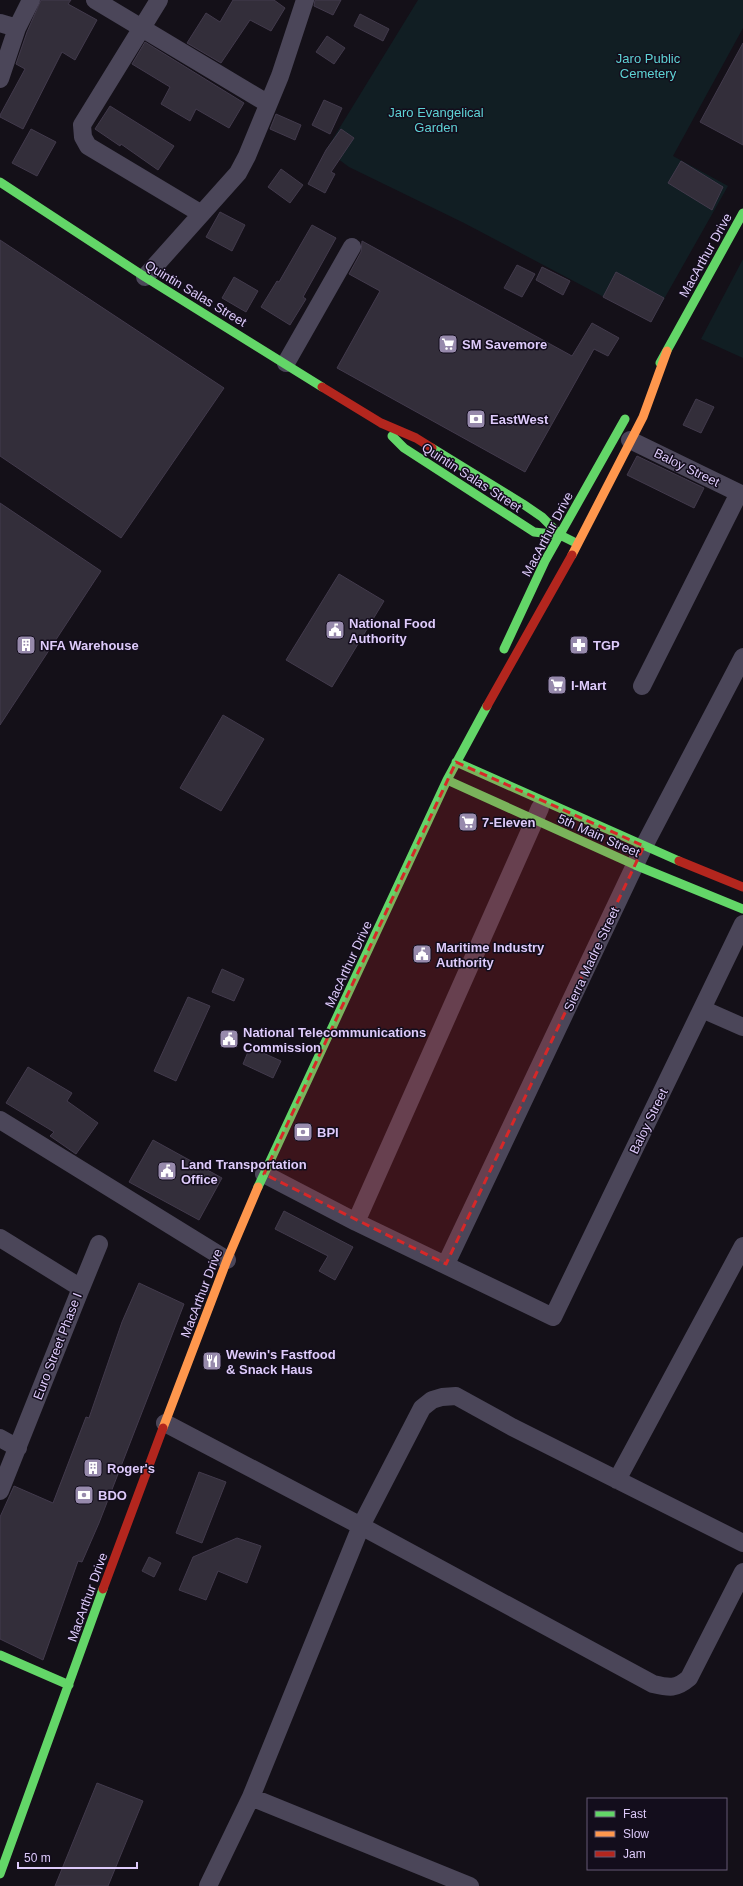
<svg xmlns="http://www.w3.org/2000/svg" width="743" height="1886" font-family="Arial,sans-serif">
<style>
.green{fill:#111e23}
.building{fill:#332e3a;stroke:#423a4c}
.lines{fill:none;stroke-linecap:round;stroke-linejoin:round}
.street{stroke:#4b4659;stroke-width:18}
.fast{stroke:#63d668;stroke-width:9}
.slow{stroke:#ff974d;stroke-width:9}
.jam{stroke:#b3261e;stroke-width:9}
.marked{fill:#d62828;fill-opacity:0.2;stroke:#d62828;stroke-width:3;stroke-dasharray:8 5;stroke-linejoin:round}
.labels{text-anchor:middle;stroke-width:3;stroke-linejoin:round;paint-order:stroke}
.park-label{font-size:13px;fill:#5ed3d5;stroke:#130d1c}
.street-label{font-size:13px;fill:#decbfb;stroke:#130d1c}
.poi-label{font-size:13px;font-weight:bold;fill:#decbfb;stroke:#130d1c;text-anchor:start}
</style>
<rect width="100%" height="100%" fill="#141018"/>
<path class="green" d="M418,0H743V28L673,156L728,186L651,322L464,223L349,167L326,150Z
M743,259V358L701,339Z"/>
<path class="building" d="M41,0H71L68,4L97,20L75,60L62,52L23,129L0,117V115L25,69L16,64L27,32Z
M233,0H274L285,8L271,31L250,20L221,63L187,43L206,13L220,22Z
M315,0H341L333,15L314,6Z
M360,14L389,29L383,41L354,26Z
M327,36L345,48L334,64L316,52Z
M145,42L244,103L229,128L196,109L190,121L161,104L170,87L132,64Z
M743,43V145L700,122Z
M324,100L342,108L330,134L312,125Z
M110,106L174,146L158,170L121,144L120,146L95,129Z
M276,114L301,125L295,140L270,129Z
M31,129L56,142L37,176L12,163Z
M341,129L354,138L331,172L335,174L325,193L308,184L326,150Z
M681,161L723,187L712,210L668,183Z
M281,169L303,185L290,203L268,187Z
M220,212L245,225L232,251L206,237Z
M312,225L336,238L303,297L306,299L290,325L261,307L277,281L279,282Z
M0,240L224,388L121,538L0,456Z
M362,241L572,356L592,323L619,338L608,356L594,349L525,472L337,368L380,291L349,274L361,252Z
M517,265L535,274L522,297L504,288Z
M542,267L570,281L563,295L536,280Z
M616,272L664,298L651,322L603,297Z
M234,277L258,291L246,312L222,298Z
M696,399L714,407L701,433L683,425Z
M637,456L704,488L694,508L627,475Z
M0,503L101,571L0,725Z
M339,574L384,601L332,687L286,660Z
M223,715L264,739L221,811L180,788Z
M222,969L244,979L234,1001L212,992Z
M188,997L210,1006L176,1081L154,1071Z
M250,1047L281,1061L273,1078L243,1064Z
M28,1067L72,1093L67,1101L98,1123L76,1154L50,1136L54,1132L6,1103Z
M153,1140L222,1178L199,1220L129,1182Z
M284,1211L353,1247L335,1280L319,1271L328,1256L275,1229Z
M139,1283L184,1304L99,1523L82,1562L78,1561L43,1660L0,1639V1517L14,1486L53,1503L86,1417L89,1418L122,1322Z
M199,1472L226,1482L202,1543L176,1533Z
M237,1538L261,1546L247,1583L218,1571L206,1600L179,1590L193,1557Z
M149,1557L161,1563L154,1577L142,1571Z
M97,1783L143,1801L108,1886H55Z"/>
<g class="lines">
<path class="street" d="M95,0L267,103
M159,0L82,125L83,137L88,146L200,213
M0,23L17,28
M0,79L17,28L31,0
M145,277L238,173L247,156L280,76L305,0
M286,363L352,247
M630,440L743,495
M642,686L739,493
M702,1009L743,1027
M0,1120L227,1260
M264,1174L356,1222L553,1317L743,924
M356,1222L540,808
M0,1238L81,1288L0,1491
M446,1264L644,846L743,657
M81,1288L99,1244
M165,1423L361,1526L653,1684C670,1688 676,1689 689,1678L743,1572
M0,1438L18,1448
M617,1480L743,1246
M251,1797L470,1886
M208,1886L251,1797L361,1526L422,1408L432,1400L442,1397L456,1396L512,1427L743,1543"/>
<path class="fast" d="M0,182L145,277L322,387
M660,363L743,213
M392,436L404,448L534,532L560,535
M432,448L523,504L542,517L560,535L576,543
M504,649L545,561L625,419
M456,762L679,861
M447,780L635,865L743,909
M258,1187L447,780L487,706
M0,1655L69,1685
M0,1874L103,1589"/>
<path class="slow" d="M572,555L643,417L667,351
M163,1428L227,1260L258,1187"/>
<path class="jam" d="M322,387L381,423L416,438L432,448
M487,706L572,555
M679,861L743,887
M103,1589L163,1428"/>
</g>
<path class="marked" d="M456,762L644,846L446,1264L264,1174Z"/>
<defs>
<symbol id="supermarket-square" viewBox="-11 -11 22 22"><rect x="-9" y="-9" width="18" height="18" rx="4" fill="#978aac" stroke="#130d1c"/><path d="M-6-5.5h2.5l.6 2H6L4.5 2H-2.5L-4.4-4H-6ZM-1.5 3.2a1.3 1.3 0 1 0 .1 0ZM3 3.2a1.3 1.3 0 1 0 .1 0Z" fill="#fff"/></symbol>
<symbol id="bank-square" viewBox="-11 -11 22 22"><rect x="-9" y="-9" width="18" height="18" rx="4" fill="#978aac" stroke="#130d1c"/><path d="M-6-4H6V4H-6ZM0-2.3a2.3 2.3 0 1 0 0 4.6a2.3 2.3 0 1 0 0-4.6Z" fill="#fff"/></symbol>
<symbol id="civic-square" viewBox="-11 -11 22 22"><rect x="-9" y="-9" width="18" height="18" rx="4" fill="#978aac" stroke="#130d1c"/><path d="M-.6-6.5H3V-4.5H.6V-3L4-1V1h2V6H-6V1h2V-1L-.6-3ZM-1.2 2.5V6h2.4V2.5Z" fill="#fff"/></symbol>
<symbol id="building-square" viewBox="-11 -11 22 22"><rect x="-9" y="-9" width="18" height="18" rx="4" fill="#978aac" stroke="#130d1c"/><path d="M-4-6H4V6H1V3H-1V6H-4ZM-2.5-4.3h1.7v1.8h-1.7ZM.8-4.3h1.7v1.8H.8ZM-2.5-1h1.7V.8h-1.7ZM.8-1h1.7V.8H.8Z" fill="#fff"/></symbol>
<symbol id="pharmacy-square" viewBox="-11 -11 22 22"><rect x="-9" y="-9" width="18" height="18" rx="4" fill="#978aac" stroke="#130d1c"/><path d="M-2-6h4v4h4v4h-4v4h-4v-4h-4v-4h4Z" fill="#fff"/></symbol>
<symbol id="restaurant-square" viewBox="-11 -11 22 22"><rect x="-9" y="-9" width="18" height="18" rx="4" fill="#978aac" stroke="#130d1c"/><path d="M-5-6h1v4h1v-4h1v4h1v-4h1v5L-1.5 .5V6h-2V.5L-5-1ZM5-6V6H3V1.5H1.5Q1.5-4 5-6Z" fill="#fff"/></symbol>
</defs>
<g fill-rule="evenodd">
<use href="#supermarket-square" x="437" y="333" width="22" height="22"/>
<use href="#bank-square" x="465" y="408" width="22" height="22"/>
<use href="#civic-square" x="324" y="619" width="22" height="22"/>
<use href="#building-square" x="15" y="634" width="22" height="22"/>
<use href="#pharmacy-square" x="568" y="634" width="22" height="22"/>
<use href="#supermarket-square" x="546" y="674" width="22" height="22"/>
<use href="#supermarket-square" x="457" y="811" width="22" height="22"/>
<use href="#civic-square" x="411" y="943" width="22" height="22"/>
<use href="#civic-square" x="218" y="1028" width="22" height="22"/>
<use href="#bank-square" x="292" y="1121" width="22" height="22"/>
<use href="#civic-square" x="156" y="1160" width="22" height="22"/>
<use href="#restaurant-square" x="201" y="1350" width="22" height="22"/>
<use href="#building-square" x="82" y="1457" width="22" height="22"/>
<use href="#bank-square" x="73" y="1484" width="22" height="22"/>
</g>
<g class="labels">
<g class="park-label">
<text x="648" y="63">Jaro Public<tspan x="648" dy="15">Cemetery</tspan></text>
<text x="436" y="117">Jaro Evangelical<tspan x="436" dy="15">Garden</tspan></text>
</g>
<g class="street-label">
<text transform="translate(705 255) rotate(-61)" y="5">MacArthur Drive</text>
<text transform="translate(196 293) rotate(31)" y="5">Quintin Salas Street</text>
<text transform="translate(687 467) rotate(26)" y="5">Baloy Street</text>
<text transform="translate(472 477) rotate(33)" y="5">Quintin Salas Street</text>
<text transform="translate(547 534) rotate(-62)" y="5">MacArthur Drive</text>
<text transform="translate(599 835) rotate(24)" y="5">5th Main Street</text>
<text transform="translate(591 959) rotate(-65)" y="5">Sierra Madre Street</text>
<text transform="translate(348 964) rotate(-65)" y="5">MacArthur Drive</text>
<text transform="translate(648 1121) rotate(-64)" y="5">Baloy Street</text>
<text transform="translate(201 1293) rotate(-69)" y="5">MacArthur Drive</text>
<text transform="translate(57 1346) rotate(-69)" y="5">Euro Street Phase I</text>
<text transform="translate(87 1597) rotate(-70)" y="5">MacArthur Drive</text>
</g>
<g class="poi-label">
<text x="462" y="349">SM Savemore</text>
<text x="490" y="424">EastWest</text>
<text x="349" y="628">National Food<tspan x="349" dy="15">Authority</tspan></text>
<text x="40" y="650">NFA Warehouse</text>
<text x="593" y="650">TGP</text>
<text x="571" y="690">I-Mart</text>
<text x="482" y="827">7-Eleven</text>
<text x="436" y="952">Maritime Industry<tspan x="436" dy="15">Authority</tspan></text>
<text x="243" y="1037">National Telecommunications<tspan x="243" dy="15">Commission</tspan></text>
<text x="317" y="1137">BPI</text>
<text x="181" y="1169">Land Transportation<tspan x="181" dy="15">Office</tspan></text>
<text x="226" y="1359">Wewin's Fastfood<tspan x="226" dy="15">&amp; Snack Haus</tspan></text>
<text x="107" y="1473">Roger's</text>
<text x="98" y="1500">BDO</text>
</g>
</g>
<rect x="587" y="1798" width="140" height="72" fill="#130d1c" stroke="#645975"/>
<rect x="595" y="1811" width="20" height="6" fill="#63d668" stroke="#645975"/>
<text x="623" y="1818" font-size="12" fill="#decbfb">Fast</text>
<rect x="595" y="1831" width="20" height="6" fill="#ff974d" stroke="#645975"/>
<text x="623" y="1838" font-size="12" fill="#decbfb">Slow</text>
<rect x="595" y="1851" width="20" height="6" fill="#b3261e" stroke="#645975"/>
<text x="623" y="1858" font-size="12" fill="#decbfb">Jam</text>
<path d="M18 1862v6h119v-6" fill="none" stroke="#decbfb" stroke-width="2"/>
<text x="24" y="1862" font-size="12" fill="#decbfb" stroke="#130d1c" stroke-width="3" paint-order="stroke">50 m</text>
</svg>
